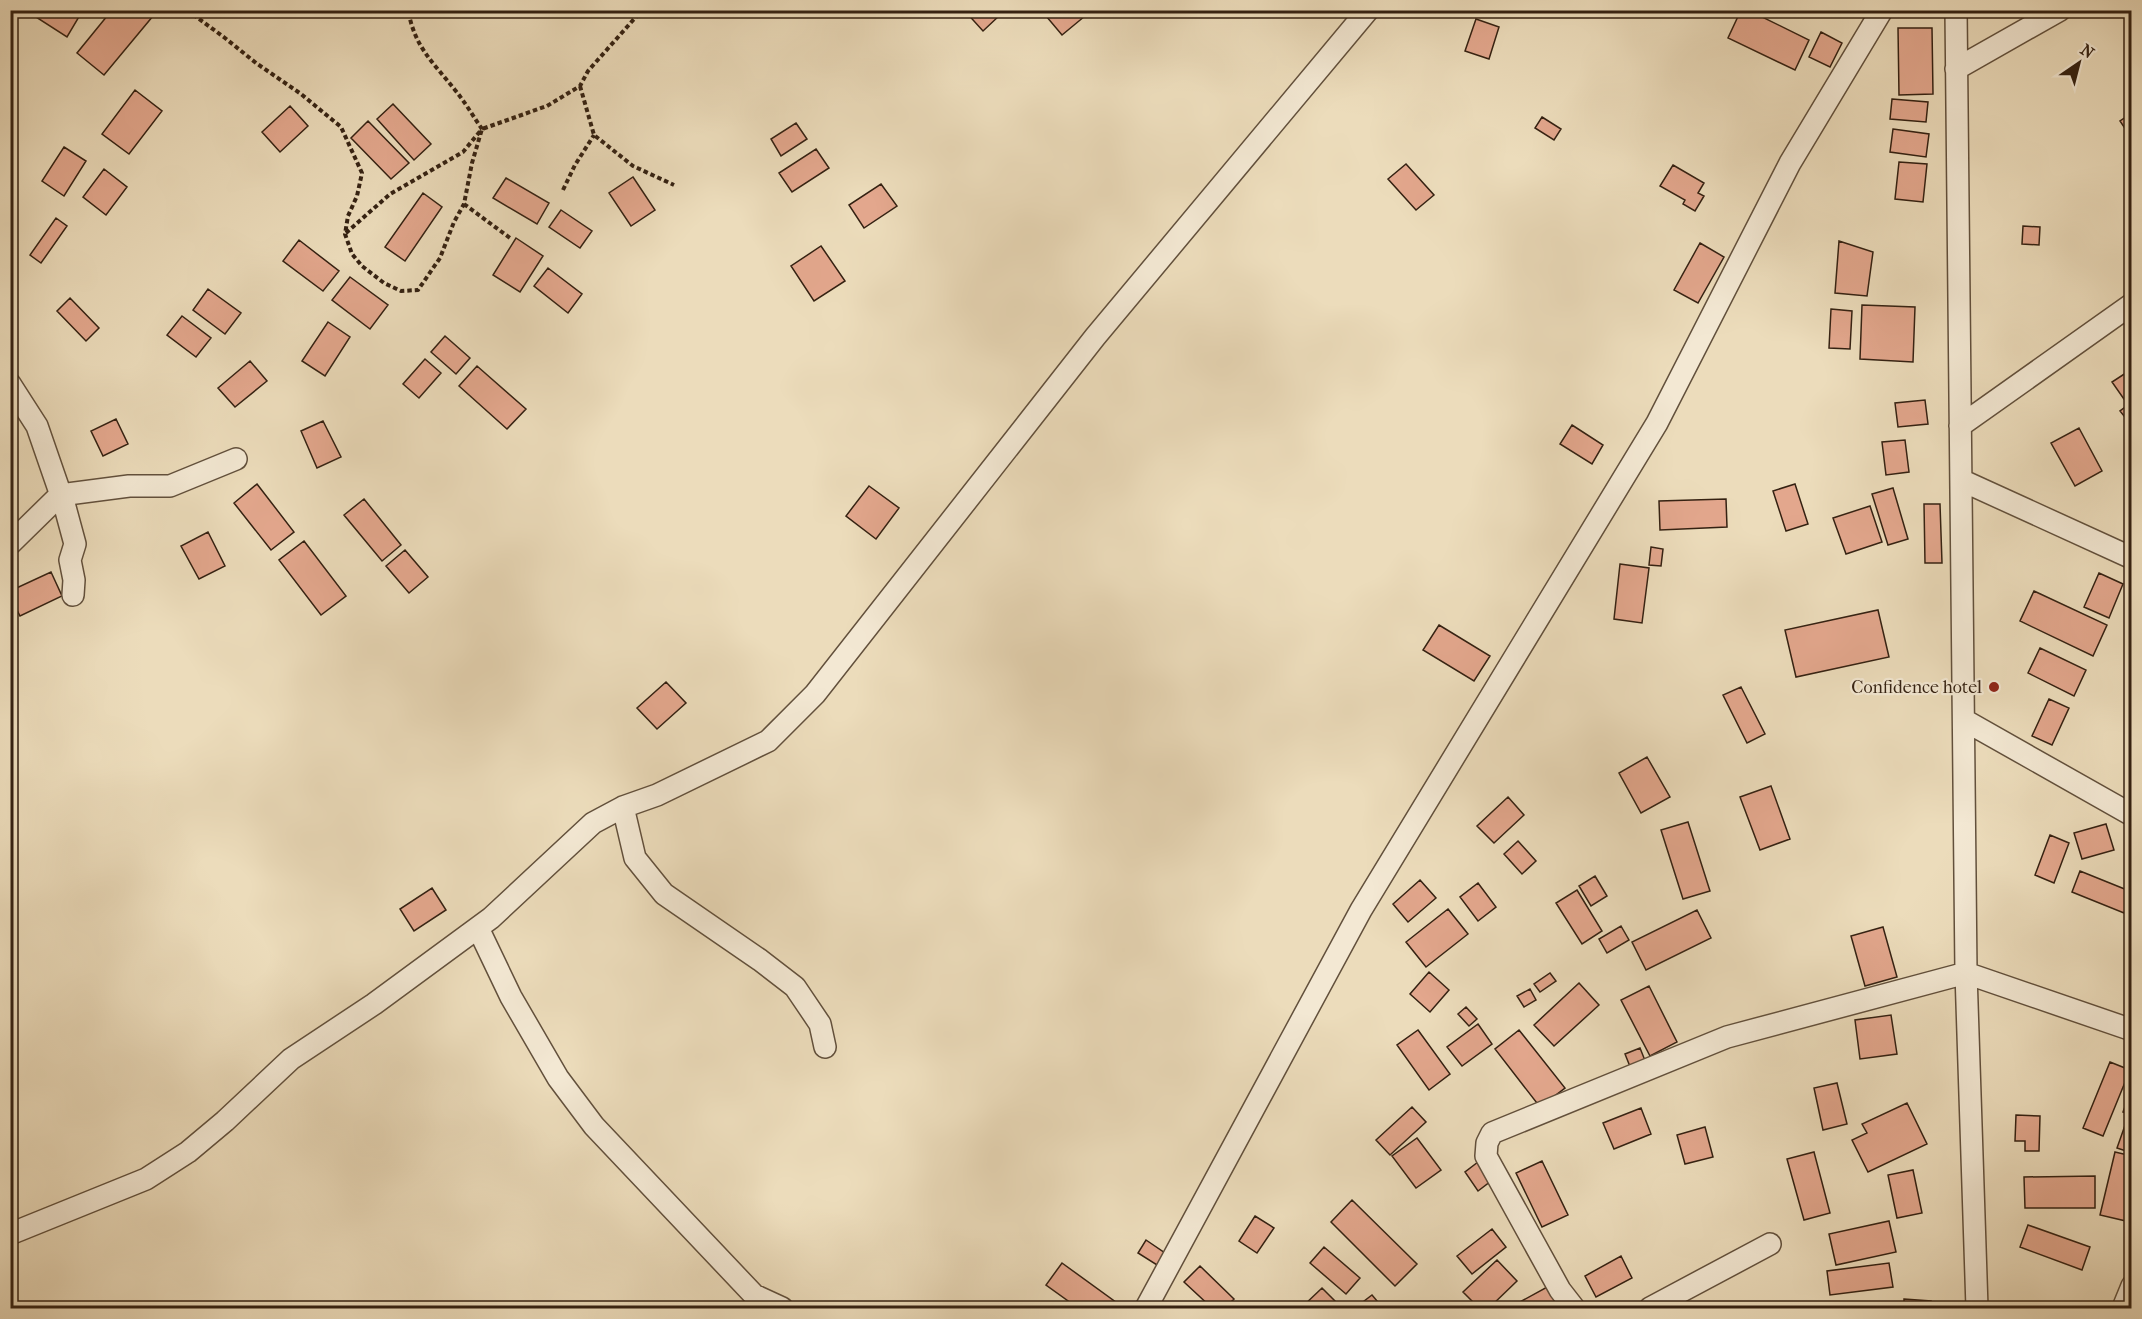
<svg xmlns="http://www.w3.org/2000/svg" width="2142" height="1319" font-family="'IM FELL French Canon',serif">
<style>
.building{fill:#e3a78d;stroke:#342112;stroke-width:1.5}
.lines{fill:none;stroke-linecap:round;stroke-linejoin:round}
.street-casing{stroke:#62503c;stroke-width:24}
.path{stroke:#342112;stroke-width:4;stroke-dasharray:4.5 3;stroke-linecap:butt}
.street{stroke:#f3e8d3;stroke-width:21}
.poi-dot{fill:#8f2418;stroke:#f3e8d3;stroke-width:2}
.labels{text-anchor:middle;stroke-width:4.5;stroke-linejoin:round;paint-order:stroke}
.poi-label{font-size:18px;fill:#342112;stroke:#f3e8d3;text-anchor:end}
</style>
<rect width="100%" height="100%" fill="#ecdcbb"/>
<filter id="stains"><feTurbulence type="fractalNoise" baseFrequency=".00333" numOctaves="4"/><feColorMatrix values="0 0 0 0 .2 0 0 0 0 .09 0 0 0 0 .02 0 0 0 .5 -.17"/></filter>
<radialGradient id="worn" r=".72"><stop offset=".6" stop-color="#630" stop-opacity="0"/><stop offset="1" stop-color="#630" stop-opacity=".3"/></radialGradient>
<path class="building" d="M25,10H83L67,37Z
M112,10H146L153,16L104,75L77,53Z
M964,10H996L1000,15L983,31Z
M1041,10H1080L1085,16L1062,35Z
M1741,10H1748L1809,40L1795,70L1728,38Z
M1476,19L1499,27L1489,59L1465,51Z
M1898,28H1932L1933,94L1899,95Z
M1821,32L1842,43L1830,67L1809,57Z
M135,90L162,111L129,154L102,134Z
M1892,99L1928,102L1926,122L1890,119Z
M393,104L431,144L414,160L377,119Z
M290,106L308,126L280,152L262,132Z
M2132,113V139L2120,121Z
M1542,117L1561,129L1554,140L1535,128Z
M368,121L409,163L391,179L351,138Z
M796,123L807,139L781,156L771,139Z
M1893,129L1929,134L1926,157L1890,152Z
M64,147L86,161L64,196L42,181Z
M816,149L829,168L792,192L779,173Z
M1899,162L1927,164L1923,202L1895,199Z
M1406,164L1434,195L1416,210L1388,179Z
M1673,165L1704,183L1698,193L1704,196L1695,211L1683,204L1685,200L1660,186Z
M104,169L127,187L106,215L83,197Z
M633,177L655,210L631,226L609,193Z
M506,178L549,203L537,224L493,198Z
M881,184L897,206L864,228L849,205Z
M423,193L442,207L405,261L385,247Z
M561,210L592,231L580,248L549,227Z
M56,218L67,226L41,263L30,255Z
M2023,226L2040,227L2039,245L2022,244Z
M516,238L543,256L520,292L493,275Z
M299,240L339,271L323,291L283,261Z
M1839,241L1873,252L1867,296L1835,293Z
M1700,243L1724,257L1698,303L1674,290Z
M821,246L845,281L814,301L791,266Z
M548,268L582,294L568,313L534,286Z
M350,277L388,305L370,329L332,300Z
M208,289L241,313L225,334L193,310Z
M70,298L99,328L86,341L57,311Z
M1862,305L1915,307L1913,362L1860,359Z
M1831,309L1852,311L1850,349L1829,348Z
M182,316L211,338L196,357L167,335Z
M328,322L350,337L325,376L302,361Z
M445,336L470,358L456,374L431,352Z
M425,359L441,373L419,398L403,384Z
M250,361L267,381L235,407L218,388Z
M477,366L526,409L507,429L459,386Z
M2132,369V399L2126,402L2112,382Z
M1925,400L1928,424L1898,427L1895,403Z
M2132,402V426L2120,411Z
M116,419L128,444L103,456L91,431Z
M323,421L341,457L317,468L301,431Z
M1572,425L1603,445L1592,464L1560,444Z
M2079,428L2102,471L2075,486L2051,443Z
M1905,440L1909,472L1886,475L1882,442Z
M257,484L294,532L271,550L234,503Z
M1795,484L1808,524L1786,531L1773,491Z
M869,486L899,508L876,539L846,516Z
M1893,488L1908,539L1888,545L1872,494Z
M364,499L401,545L382,561L344,515Z
M1726,499L1727,527L1660,530L1659,501Z
M1924,504H1940L1942,563H1925Z
M1870,506L1882,542L1846,554L1833,518Z
M208,532L225,566L199,579L181,546Z
M304,541L346,596L321,615L279,560Z
M1651,547L1663,549L1661,566L1649,565Z
M405,550L428,577L409,593L386,566Z
M1620,564L1649,568L1642,623L1614,619Z
M51,572L62,596L20,616L10,596V591Z
M2099,573L2123,584L2109,618L2084,607Z
M2034,591L2107,625L2093,656L2020,621Z
M1878,610L1889,657L1796,677L1785,630Z
M1439,625L1490,656L1474,681L1423,650Z
M2040,648L2086,670L2074,696L2028,673Z
M666,682L686,703L657,729L637,708Z
M1741,687L1765,734L1747,743L1723,695Z
M2049,699L2069,708L2052,745L2032,736Z
M1647,757L1670,797L1641,813L1619,773Z
M1771,786L1790,839L1760,850L1740,797Z
M1508,797L1524,815L1494,843L1477,826Z
M1688,822L1710,891L1683,899L1661,830Z
M2106,824L2114,850L2082,859L2074,833Z
M2050,835L2069,843L2054,883L2035,875Z
M1518,841L1536,861L1522,874L1504,854Z
M2080,871L2132,892L2124,913L2072,892Z
M1595,876L1607,896L1591,906L1579,886Z
M1420,880L1436,898L1408,922L1393,904Z
M1478,883L1496,907L1478,921L1460,897Z
M432,888L446,910L414,931L400,909Z
M1577,890L1602,931L1582,944L1556,903Z
M1448,909L1468,934L1426,967L1406,942Z
M1697,910L1711,938L1646,970L1632,942Z
M1621,926L1629,940L1607,953L1599,939Z
M1883,927L1897,977L1865,986L1851,936Z
M1429,972L1449,990L1430,1012L1410,994Z
M1550,973L1556,981L1540,992L1534,984Z
M1579,983L1599,1005L1554,1046L1534,1025Z
M1649,986L1677,1042L1650,1056L1621,1000Z
M1530,989L1536,1000L1524,1007L1517,996Z
M1466,1007L1477,1019L1469,1026L1458,1014Z
M1891,1015L1897,1054L1860,1059L1855,1020Z
M1478,1024L1492,1044L1462,1066L1447,1047Z
M1418,1030L1450,1074L1429,1090L1397,1045Z
M1519,1030L1565,1088L1540,1107L1495,1049Z
M1640,1048L1646,1063L1631,1069L1625,1054Z
M2110,1062L2130,1070L2103,1136L2083,1128Z
M1837,1083L1847,1124L1823,1130L1814,1088Z
M2132,1087V1153L2117,1148L2129,1114L2123,1112Z
M1907,1103L1927,1144L1868,1172L1852,1140L1867,1133L1862,1124Z
M1412,1107L1426,1122L1390,1155L1376,1140Z
M1641,1108L1651,1134L1614,1149L1603,1123Z
M2016,1115L2040,1116L2039,1151H2025V1141H2015Z
M1705,1127L1713,1157L1685,1164L1677,1135Z
M1417,1138L1441,1170L1416,1188L1392,1156Z
M1814,1152L1830,1213L1804,1220L1787,1159Z
M2115,1152L2132,1156V1197L2126,1221L2100,1215Z
M1542,1161L1568,1215L1542,1227L1516,1173Z
M1478,1162L1491,1181L1478,1191L1465,1172Z
M1913,1170L1922,1213L1897,1218L1888,1175Z
M2095,1176V1208H2025L2024,1177Z
M1352,1200L1417,1264L1395,1286L1331,1222Z
M1255,1216L1274,1228L1257,1253L1239,1241Z
M1889,1221L1896,1252L1836,1265L1829,1234Z
M2028,1225L2090,1247L2082,1270L2020,1247Z
M1492,1229L1506,1247L1472,1274L1457,1256Z
M1146,1240L1165,1253L1157,1265L1138,1253Z
M1324,1247L1360,1278L1346,1294L1310,1263Z
M1621,1256L1632,1278L1596,1297L1585,1276Z
M1497,1260L1517,1281L1489,1308H1479L1463,1292Z
M1062,1263L1124,1308H1078L1046,1285Z
M1889,1263L1893,1287L1830,1295L1827,1271Z
M1200,1266L1234,1299L1225,1308H1212L1184,1282Z
M1549,1286L1562,1308H1509Z
M1322,1288L1335,1301L1327,1308H1301Z
M1372,1295L1383,1308H1355Z
M1904,1299L1931,1301L1930,1308H1904Z"/>
<g class="lines">
<defs>
<path id="street" d="M1956,10L1966,973L1977,1308
M1956,69L2060,10
M10,384L37,426L65,507L75,544L70,560L74,580L73,595
M1960,426L2132,304
M1961,480L2132,558
M10,544L60,495L129,486H170L236,459
M1964,720L2132,815
M623,807L635,858L664,894L760,960L795,987L820,1024L825,1047
M478,928L511,997L558,1078L594,1126L754,1295L782,1308
M10,1234L146,1179L188,1152L225,1121L291,1059L374,1004L491,918L593,823L623,807L657,795L768,741L815,694L1095,337L1368,10
M1146,1308L1361,910L1657,423L1790,163L1882,10
M1574,1308L1560,1290L1486,1156L1487,1143L1492,1133L1727,1037L1966,973L2132,1030
M1650,1308L1770,1244
M2123,1308L2132,1286"/>
</defs>
<use href="#street" class="street-casing"/>
<path class="path" d="M187,10L225,38L256,63L301,94L341,127L362,173L357,196L348,216L345,234L352,254L362,266L384,283L401,291L418,290L440,258L454,222L464,204L472,163L482,129L547,106L580,86L588,71L642,10
M580,86L594,135L633,166L674,185
M563,190L575,165L594,135
M464,204L510,238
M346,233L390,194L463,152L482,129C473,116 465,102 455,90C433,62 415,48 408,10"/>
<use href="#street" class="street"/>
</g>
<circle class="poi-dot" cx="1994" cy="687" r="6"/>
<g class="labels">
<g class="poi-label">
<text x="1982" y="693">Confidence hotel</text>
</g>
</g>
<rect width="2142" height="1319" fill="none" stroke="#ecdcbb" stroke-width="36"/>
<rect x="12" y="12" width="2118" height="1295" fill="none" stroke="#342112" stroke-width="3"/>
<rect x="18" y="18" width="2106" height="1283" fill="none" stroke="#342112" stroke-width="1.5"/>
<g transform="translate(2079 63) rotate(35)" stroke="#f3e8d3" stroke-width="4.5" paint-order="stroke">
<path d="M0-4.5L10 22L0 15L-10 22Z" fill="#342112"/>
<text y="-9" font-size="16" font-weight="bold" text-anchor="middle" fill="#342112">N</text>
</g>
<rect width="100%" height="100%" filter="url(#stains)"/>
<rect width="100%" height="100%" fill="url(#worn)"/>
</svg>
